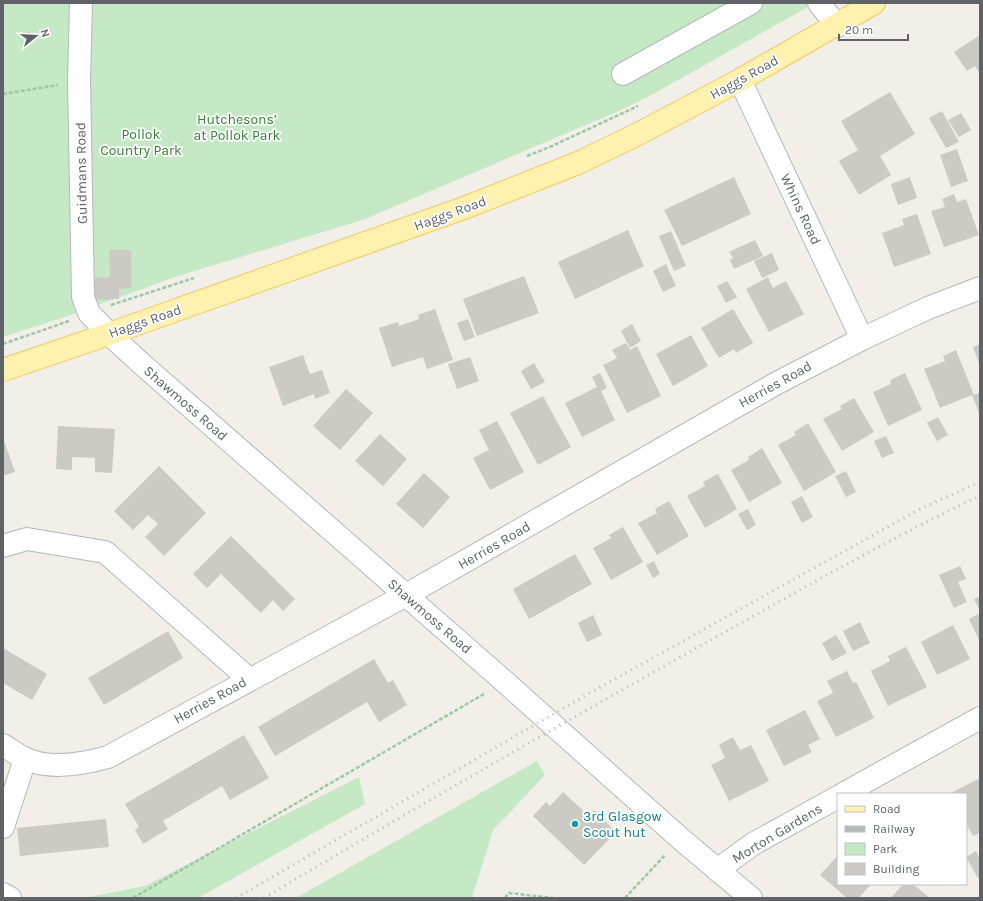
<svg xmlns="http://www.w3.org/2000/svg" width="983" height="901" font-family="Karla,sans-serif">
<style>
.green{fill:#c5e8c5}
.building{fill:#cccac5}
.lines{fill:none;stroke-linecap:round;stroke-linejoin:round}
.minor-casing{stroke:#b5b8bc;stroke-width:24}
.major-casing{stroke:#f2c960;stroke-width:24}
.path{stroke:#9cc7a9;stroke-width:2.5;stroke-dasharray:4 2;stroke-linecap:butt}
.minor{stroke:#fff;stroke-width:22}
.major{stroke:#fff2af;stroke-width:22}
.rail{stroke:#b6b7b8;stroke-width:3;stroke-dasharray:1 5;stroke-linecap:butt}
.culture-dot{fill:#0f9aa8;stroke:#fff;stroke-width:1.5}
.labels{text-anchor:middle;stroke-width:3.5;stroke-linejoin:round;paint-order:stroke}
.street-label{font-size:14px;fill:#5f6368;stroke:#fff}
.park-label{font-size:14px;fill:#348238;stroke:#fff}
.culture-label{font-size:14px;fill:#0d838f;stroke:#fff;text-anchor:start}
</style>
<rect width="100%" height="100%" fill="#f1efe8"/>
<path class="green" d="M3,3H815L653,94L621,110L365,219L175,277L68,316L3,337Z
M537,761L545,775L493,830L472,898H296Z
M359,777L365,804L198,898H84L145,886Z"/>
<path class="building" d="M980,35V74L975,66L967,71L954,52Z
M890,92L915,134L880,156L891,175L859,195L839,161L858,150L841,121Z
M942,111L959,142L946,148L929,118Z
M961,113L971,130L959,137L948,120Z
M957,149L968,181L951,187L940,155Z
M734,177L751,214L682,246L664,210Z
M910,177L917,198L898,205L891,184Z
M954,194L957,202L966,199L979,235L944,247L931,211L945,207L942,199Z
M917,214L931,254L894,267L882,233L904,225L902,219Z
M628,230L644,266L575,299L558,262Z
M671,231L686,266L674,271L659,236Z
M755,240L763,256L734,269L730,260L733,258L729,252Z
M109,250H131L132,288L119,289V299L92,300V278L110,277Z
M772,253L779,270L762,278L754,261Z
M666,264L676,286L663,292L653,271Z
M524,276L539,313L477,336L463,299Z
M768,277L773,288L786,281L804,314L769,332L746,289Z
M727,281L737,297L726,303L717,286Z
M435,309L453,360L427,369L423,357L392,367L379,328L398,322L399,326L419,319L418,315Z
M733,309L753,343L736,353L734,349L719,358L701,328Z
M468,319L475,337L464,341L457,323Z
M632,324L641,341L630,348L621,331Z
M691,335L708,366L673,386L656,354Z
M626,343L630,350L637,346L661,396L627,413L603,365L617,358L612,350Z
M980,344V366L973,347Z
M956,350L974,395L980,393V415L972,395L940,408L924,369L945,361L943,356Z
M303,355L310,374L322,370L330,393L315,399L314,394L283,406L269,367Z
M470,357L479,381L457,389L448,364Z
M534,363L545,382L531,389L521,371Z
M600,373L607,388L601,391L615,420L582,437L565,403L597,387L592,377Z
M905,373L922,410L888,426L873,392L891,384L890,380Z
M346,389L373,413L340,450L313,426Z
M543,396L571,447L538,465L510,413Z
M854,398L874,432L842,451L823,419L842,409L840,406Z
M938,417L948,435L937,441L927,423Z
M497,421L524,472L490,490L473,458L489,450L479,430Z
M808,423L836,472L804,491L778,445L796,435L794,432Z
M58,426L115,429L112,473L95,472V458L72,457V470L56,469Z
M380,434L407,459L383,486L355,461Z
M886,436L894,453L882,458L874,441Z
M3,438L15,472L3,476Z
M762,448L782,483L749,502L731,470L749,460L748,457Z
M159,466L206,513L164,556L145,537L158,524L148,515L133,530L114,511Z
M846,471L856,492L846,497L835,476Z
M424,473L450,497L423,528L396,504Z
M718,474L737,509L705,528L687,496L705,486L703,482Z
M802,496L813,517L802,523L791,502Z
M669,501L689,536L657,555L638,523L657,513L655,509Z
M748,509L756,525L747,530L738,514Z
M623,527L643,562L611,580L593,548L611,538L609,535Z
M231,536L295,599L283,611L273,600L261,613L221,574L207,588L193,574Z
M575,554L592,584L529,619L513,589Z
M654,561L660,574L653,578L646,565Z
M960,566L966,579L958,582L967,602L954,608L939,575Z
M980,596V611L974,599Z
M980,613V642L969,619Z
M593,615L602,635L587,642L578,623Z
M860,622L870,643L853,651L843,631Z
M953,625L970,659L937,675L921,642Z
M168,631L183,658L104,705L88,678Z
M836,635L847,653L832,661L822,643Z
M906,647L927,687L888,706L871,671L890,661L888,656Z
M3,648L47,674L32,700L3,683Z
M374,659L388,683L393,680L407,705L379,722L367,702L275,756L258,727Z
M847,671L853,683L856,682L874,718L836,737L817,701L833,693L827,681Z
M805,710L820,739L808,745L812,752L784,766L766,730Z
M244,735L269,778L230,800L222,786L163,821L168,829L143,844L135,830L139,827L125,804Z
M733,737L740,750L751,745L769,781L729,801L711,765L725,758L719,745Z
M980,778V833L973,836L966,823V794H949Z
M563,792L589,816L594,810L616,832L584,865L533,816L546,802L550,806Z
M106,819L109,847L20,856L17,828Z
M976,851L980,859V877L978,878L966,857Z
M838,855V884H871L859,898H847L820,875Z
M903,884H913L930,898H891Z"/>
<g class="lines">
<defs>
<path id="minor" d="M81,3L79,81L83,297L89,313L109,334L144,366L505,682L682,840L751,898
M819,3L837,26
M623,74L751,3
M740,80L862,339
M3,546L27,539L105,552L249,679
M3,745C10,749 17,755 24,758C48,770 83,764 108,757L406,595L777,383L862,339L928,308L980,288
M843,794L980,718
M3,827L25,759
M717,870L753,844L838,797
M3,894L10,898"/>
<path id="major" d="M3,370L109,334L464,208L578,163L638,134L740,80L874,3"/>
</defs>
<use href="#minor" class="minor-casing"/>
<use href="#major" class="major-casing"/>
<path class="path" d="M3,94L58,85
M527,156L552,146L638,106
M111,305L194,278
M3,344L69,321
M133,898L484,694
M505,898L509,893L553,898
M625,898L665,855"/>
<use href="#minor" class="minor"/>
<use href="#major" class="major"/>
<path class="rail" d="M236,898L581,698L918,510L980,482
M264,898C406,813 549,731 693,650C788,597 882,542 980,496"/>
</g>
<circle class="culture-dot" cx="575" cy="824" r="4"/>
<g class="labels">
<g class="street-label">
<text transform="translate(744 77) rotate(-29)" y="5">Haggs Road</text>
<text transform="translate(81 173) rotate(-91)" y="5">Guidmans Road</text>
<text transform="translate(801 209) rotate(65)" y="5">Whins Road</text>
<text transform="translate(450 213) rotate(-20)" y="5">Haggs Road</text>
<text transform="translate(145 321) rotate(-19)" y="5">Haggs Road</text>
<text transform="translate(775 384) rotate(-29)" y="5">Herries Road</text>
<text transform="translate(186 403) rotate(41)" y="5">Shawmoss Road</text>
<text transform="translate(494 545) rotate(-30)" y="5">Herries Road</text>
<text transform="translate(430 616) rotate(41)" y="5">Shawmoss Road</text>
<text transform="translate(210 700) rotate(-29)" y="5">Herries Road</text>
<text transform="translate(777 833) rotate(-31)" y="5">Morton Gardens</text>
</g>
<g class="park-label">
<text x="237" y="124">Hutchesons’<tspan x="237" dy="16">at Pollok Park</tspan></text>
<text x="141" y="139">Pollok<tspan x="141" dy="16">Country Park</tspan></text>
</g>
<g class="culture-label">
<text x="583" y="821">3rd Glasgow<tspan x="583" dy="16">Scout hut</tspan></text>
</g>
</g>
<rect width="983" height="901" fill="none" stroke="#5f6368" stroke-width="8"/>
<rect x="837" y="793" width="130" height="92" fill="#ffffff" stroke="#bfc1c3"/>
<rect x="845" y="806" width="20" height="6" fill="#fff2af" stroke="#bfc1c3"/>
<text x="873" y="813" font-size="12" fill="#5f6368">Road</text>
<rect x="845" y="826" width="20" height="6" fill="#b6b7b8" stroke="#bfc1c3"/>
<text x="873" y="833" font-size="12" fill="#5f6368">Railway</text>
<rect x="845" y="843" width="20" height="12" fill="#c5e8c5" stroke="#bfc1c3"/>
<text x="873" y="853" font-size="12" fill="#5f6368">Park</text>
<rect x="845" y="863" width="20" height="12" fill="#cccac5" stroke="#bfc1c3"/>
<text x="873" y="873" font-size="12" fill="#5f6368">Building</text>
<g transform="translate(36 36) rotate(72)" stroke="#ffffff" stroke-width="3" paint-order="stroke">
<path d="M0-3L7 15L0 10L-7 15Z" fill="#5f6368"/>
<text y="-6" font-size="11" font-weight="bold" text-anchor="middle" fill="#5f6368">N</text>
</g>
<path d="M839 34v6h69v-6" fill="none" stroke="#5f6368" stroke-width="2"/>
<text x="845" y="34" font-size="12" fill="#5f6368" stroke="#ffffff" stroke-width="3" paint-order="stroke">20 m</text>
</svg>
